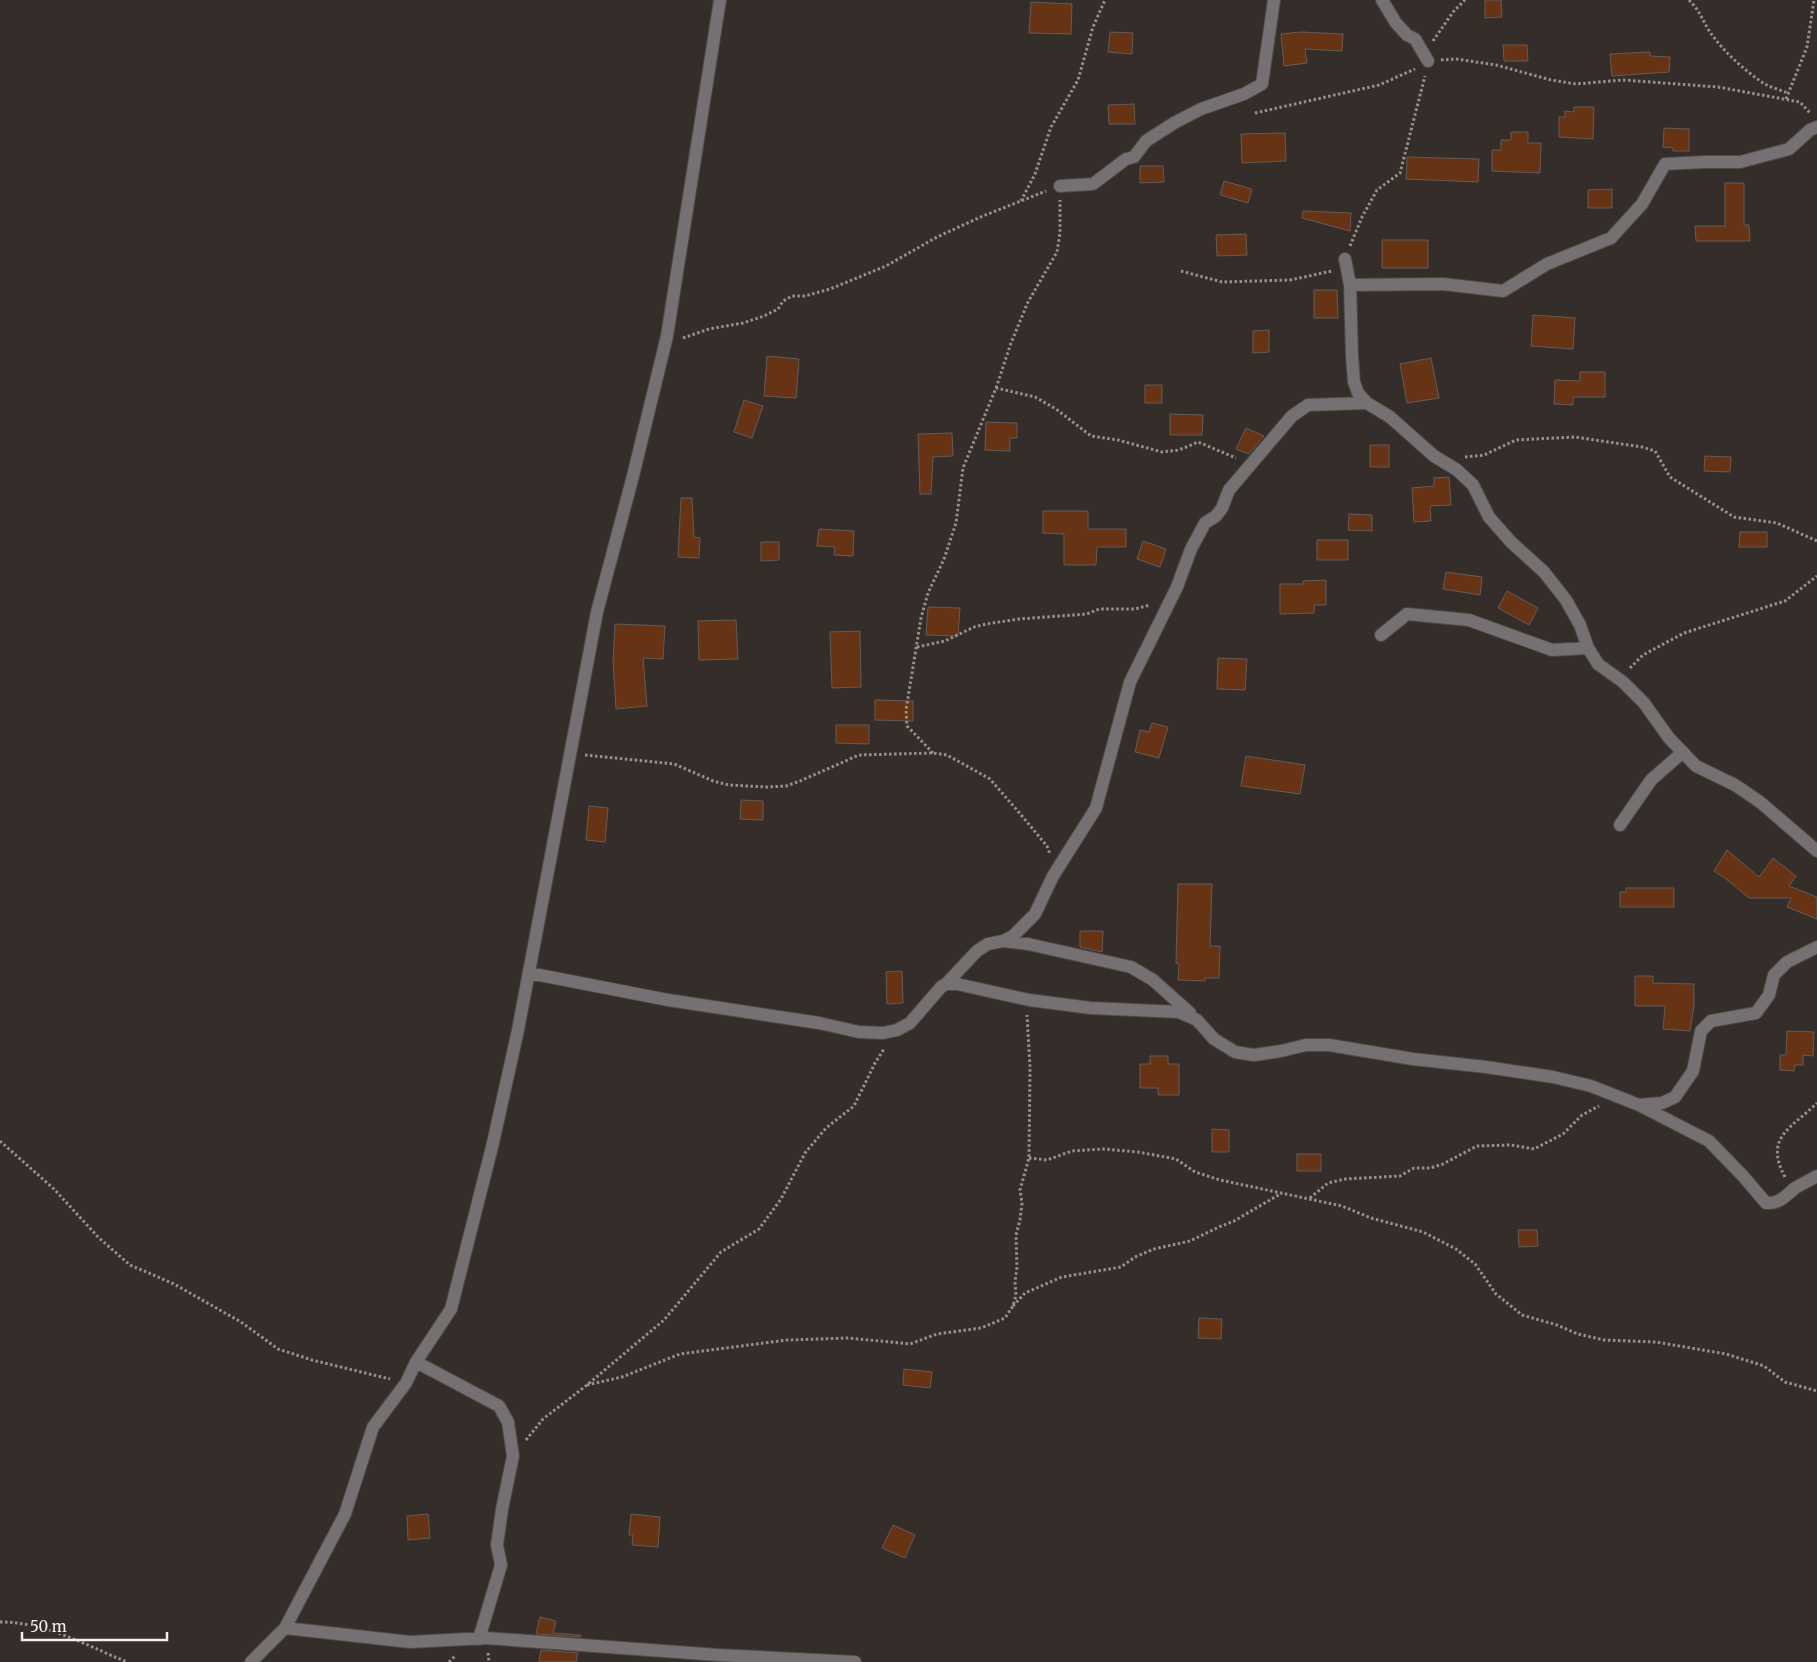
<svg xmlns="http://www.w3.org/2000/svg" width="1817" height="1662" font-family="Merriweather,serif">
<style>
.building{fill:#673315;stroke:#655c58}
.lines{fill:none;stroke-linecap:round;stroke-linejoin:round}
.street-casing{stroke:#504844;stroke-width:14}
.path{stroke:#97918d;stroke-width:3;stroke-dasharray:2.5 2.5;stroke-linecap:butt}
.street{stroke:#757071;stroke-width:12}
</style>
<rect width="100%" height="100%" fill="#352d29"/>
<path class="building" d="M1485,0H1501L1502,17L1485,18Z
M1031,2L1072,4L1071,34L1029,33Z
M1110,32L1133,33L1132,54L1108,52Z
M1301,32L1343,34L1342,51L1305,49L1307,63L1284,66L1281,34Z
M1503,45H1527L1528,61H1504Z
M1650,52V56L1670,57L1669,72L1612,76L1610,54Z
M1134,104L1135,124H1109L1108,105Z
M1574,107H1594L1593,139L1559,137V117H1565V111L1574,112Z
M1664,128L1689,129V151H1673V148L1663,147Z
M1511,132H1528V143H1541L1540,173L1492,171V150H1501V140H1511Z
M1285,133L1286,161L1242,163L1241,134Z
M1407,157L1479,159L1478,182L1406,179Z
M1140,166H1163L1164,182L1140,183Z
M1224,181L1252,189L1248,203L1220,195Z
M1725,183H1744V225H1749L1750,241H1696L1695,226H1725Z
M1612,189V208H1588V190Z
M1303,211L1351,213L1350,231L1302,218Z
M1246,234L1247,255L1217,256L1216,235Z
M1382,240H1428V268H1382Z
M1314,290H1337L1338,318H1314Z
M1533,315L1575,318L1573,349L1531,346Z
M1269,330V352L1253,353V331Z
M767,356L799,359L796,398L764,396Z
M1431,358L1439,398L1407,403L1400,364Z
M1580,372H1605V397H1573V405L1554,404L1555,380L1580,381Z
M1145,385H1162V403H1145Z
M744,400L763,406L752,438L734,432Z
M1170,414L1203,415L1202,435H1170Z
M986,422L1017,423V438H1010V451L985,450Z
M1246,428L1264,436L1249,454L1236,449Z
M952,433L953,456L933,457L931,494H920L918,434Z
M1370,445H1389V467H1370Z
M1705,456L1731,457L1730,472L1704,471Z
M1449,477L1451,505L1430,506L1431,521L1414,522L1412,488L1434,486V478Z
M681,498H692L694,537L700,538L699,558L678,557Z
M1043,511H1088V529H1126V547H1097L1096,565H1064V534L1043,533Z
M1349,514L1372,515V531L1348,530Z
M819,529L854,531L853,556L834,555L835,547L817,546Z
M1740,532H1767V547H1739Z
M1317,540H1348V560H1317Z
M1143,541L1166,549L1160,567L1137,559Z
M761,542H779V560L761,561Z
M1446,572L1482,577L1480,595L1443,589Z
M1326,580V605H1314V613L1280,614V584H1303V581Z
M1507,591L1538,608L1529,625L1498,608Z
M928,607L960,608L958,636L926,635Z
M736,620L738,659L699,660L698,621Z
M615,624L665,626L663,659L643,658L647,706L616,709L613,662Z
M860,631L861,687L832,688L830,632Z
M1218,658L1247,659L1245,690L1217,689Z
M875,700L913,701V721L875,720Z
M1152,723L1168,727L1159,758L1135,752L1140,730L1149,732Z
M836,725H869V744L836,743Z
M1246,756L1305,765L1300,794L1241,786Z
M741,800L763,801V820L740,819Z
M589,806L608,808L605,842L586,840Z
M1727,850L1759,877L1773,858L1796,876L1789,886L1817,897V919L1787,907L1791,898H1749L1726,879L1714,871Z
M1178,884H1212L1210,946H1220L1219,978H1205V981L1178,980L1179,964L1176,963Z
M1626,888H1674V907H1620V892H1626Z
M1080,931H1103L1102,952L1080,947Z
M902,971L903,1003L887,1004L886,972Z
M1635,976H1653V983L1694,984V1006L1690,1031L1663,1029L1665,1006H1635Z
M1787,1031L1814,1032L1813,1056L1803,1055V1065H1795L1794,1071L1780,1070V1055H1786Z
M1150,1056H1168V1064H1179V1095H1158V1088H1140V1064H1150Z
M1212,1129L1229,1130V1152H1212Z
M1297,1154H1321V1171H1297Z
M1518,1230H1537L1538,1246L1519,1247Z
M1199,1318L1222,1319L1221,1339L1198,1338Z
M904,1369L932,1372L930,1388L903,1385Z
M428,1514L430,1538L408,1540L407,1516Z
M631,1514L660,1517L658,1547L632,1545L633,1535H629Z
M893,1525L915,1535L905,1558L882,1548Z
M540,1617L556,1621L553,1633L581,1635V1637L536,1634Z
M541,1650L578,1653L576,1662H539Z"/>
<g class="lines">
<defs>
<path id="street" d="M1382,0L1396,23L1407,35L1415,39L1428,61
M1060,186L1093,184L1126,159L1134,157L1146,141L1174,123L1201,109L1244,94L1262,84L1274,0
M1345,259L1350,285L1352,356L1354,382L1358,393L1367,403L1390,417L1434,456L1457,470L1473,485L1489,517L1511,542L1544,572L1566,600L1580,625L1588,648L1598,664L1623,682L1644,703L1669,738L1696,766L1735,785L1760,802L1817,851
M1350,285L1443,284L1503,291L1547,264L1611,238L1642,204L1665,164L1704,162H1740L1789,149L1810,130L1817,127
M1381,635L1407,614L1469,620L1552,650L1588,648
M1620,825L1651,780L1683,752
M1003,941L1013,936L1035,914L1053,876L1096,808L1130,682L1177,587L1191,549L1205,523L1216,516L1222,508L1229,490L1292,416L1308,405L1367,403
M529,973L668,1000L819,1023L859,1032L883,1033L897,1030L910,1023L941,987L946,984H957L1029,1000L1091,1008L1179,1012L1197,1020L1214,1039L1235,1052L1254,1055L1281,1051L1306,1045H1329L1413,1059L1486,1067L1553,1077L1591,1086L1639,1105L1709,1141L1743,1176L1766,1203C1780,1204 1785,1196 1795,1188C1802,1184 1810,1180 1817,1176
M946,984L977,951L988,944L1003,941L1028,944L1131,967L1153,980L1190,1013
M1639,1105L1662,1103L1675,1097L1693,1071L1701,1031L1711,1021L1756,1013L1769,995L1774,975L1787,962L1817,947
M416,1362L499,1406L508,1422L513,1456L502,1509L497,1545L501,1565L479,1639
M285,1628L410,1642L486,1638L718,1655L855,1662
M251,1662L285,1628L345,1514L373,1427L406,1383L416,1362L451,1309L493,1143L518,1030L597,612L633,476L667,336L720,0"/>
</defs>
<use href="#street" class="street-casing"/>
<path class="path" d="M1689,0C1701,12 1702,20 1710,32C1723,51 1744,70 1763,83C1770,87 1780,90 1788,93
M1433,41L1453,12L1465,0
M1441,60L1456,59L1496,65L1551,80L1576,84L1623,80L1718,87L1800,102L1810,113
M1786,99L1807,47L1814,0
M1255,113L1379,85L1415,69
M1021,201L1035,174L1051,127L1078,80L1093,27L1105,0
M1350,246L1362,217L1377,190L1400,173L1425,76
M1181,271L1222,282L1290,280L1332,271
M683,338L709,329L743,323L764,316L778,309L783,301L792,296H805L830,289L886,266L937,237L983,216L1046,191
M996,388L1011,343L1028,302L1057,252L1060,233V200
M1465,457L1484,455L1516,440L1575,437L1642,447L1655,451L1670,477L1734,517L1777,523L1817,541
M917,647L945,641L974,627L986,624L1019,619L1087,614L1099,609H1135L1150,605
M1630,668L1643,655L1684,633L1785,601L1817,576
M933,753L907,726L906,710L921,618L928,593L944,559L956,523L963,468L996,388L1035,397L1056,409L1091,436L1118,440L1162,452L1179,450L1198,442L1236,458
M585,755L674,764L713,781L729,785L766,787L786,786L800,781L859,755L933,753L947,755L990,779L1022,816L1047,846L1050,854
M0,1141L54,1189L99,1238L130,1265L174,1284L241,1322L278,1349L312,1360L390,1379
M1029,1158L1047,1160L1072,1151L1103,1149L1138,1152L1176,1159L1195,1172L1220,1180L1342,1206L1371,1218L1423,1232L1456,1249L1475,1264L1496,1294L1522,1315L1557,1325L1578,1334L1604,1340L1656,1342L1726,1354L1764,1366L1785,1382L1817,1391
M1785,1177C1763,1137 1793,1127 1817,1103
M1310,1198L1328,1183L1345,1179L1400,1176L1414,1168H1430L1443,1164L1477,1146L1511,1145L1534,1149L1563,1134L1582,1115L1599,1106
M1013,1306L1025,1293L1062,1277L1121,1267L1135,1257L1154,1249L1190,1241L1219,1227L1234,1221L1282,1193
M587,1385L622,1377L680,1354L787,1340L849,1338L910,1344L937,1334L981,1328L1005,1318L1013,1306L1016,1295L1015,1282L1017,1267L1016,1235L1020,1220L1022,1203L1020,1190L1029,1158L1030,1067L1027,1015
M526,1440L543,1419L587,1385L664,1320L721,1252L759,1229L781,1199L805,1153L826,1128L854,1106L875,1063L884,1049
M0,1622C46,1622 85,1645 127,1662
M488,1653L489,1662
M449,1662L455,1656"/>
<use href="#street" class="street"/>
</g>
<path d="M22 1632v8h145v-8" fill="none" stroke="#f4efec" stroke-width="2.5"/>
<text x="30" y="1632" font-size="15" fill="#f4efec" stroke="#352d29" stroke-width="4" paint-order="stroke">50 m</text>
</svg>
